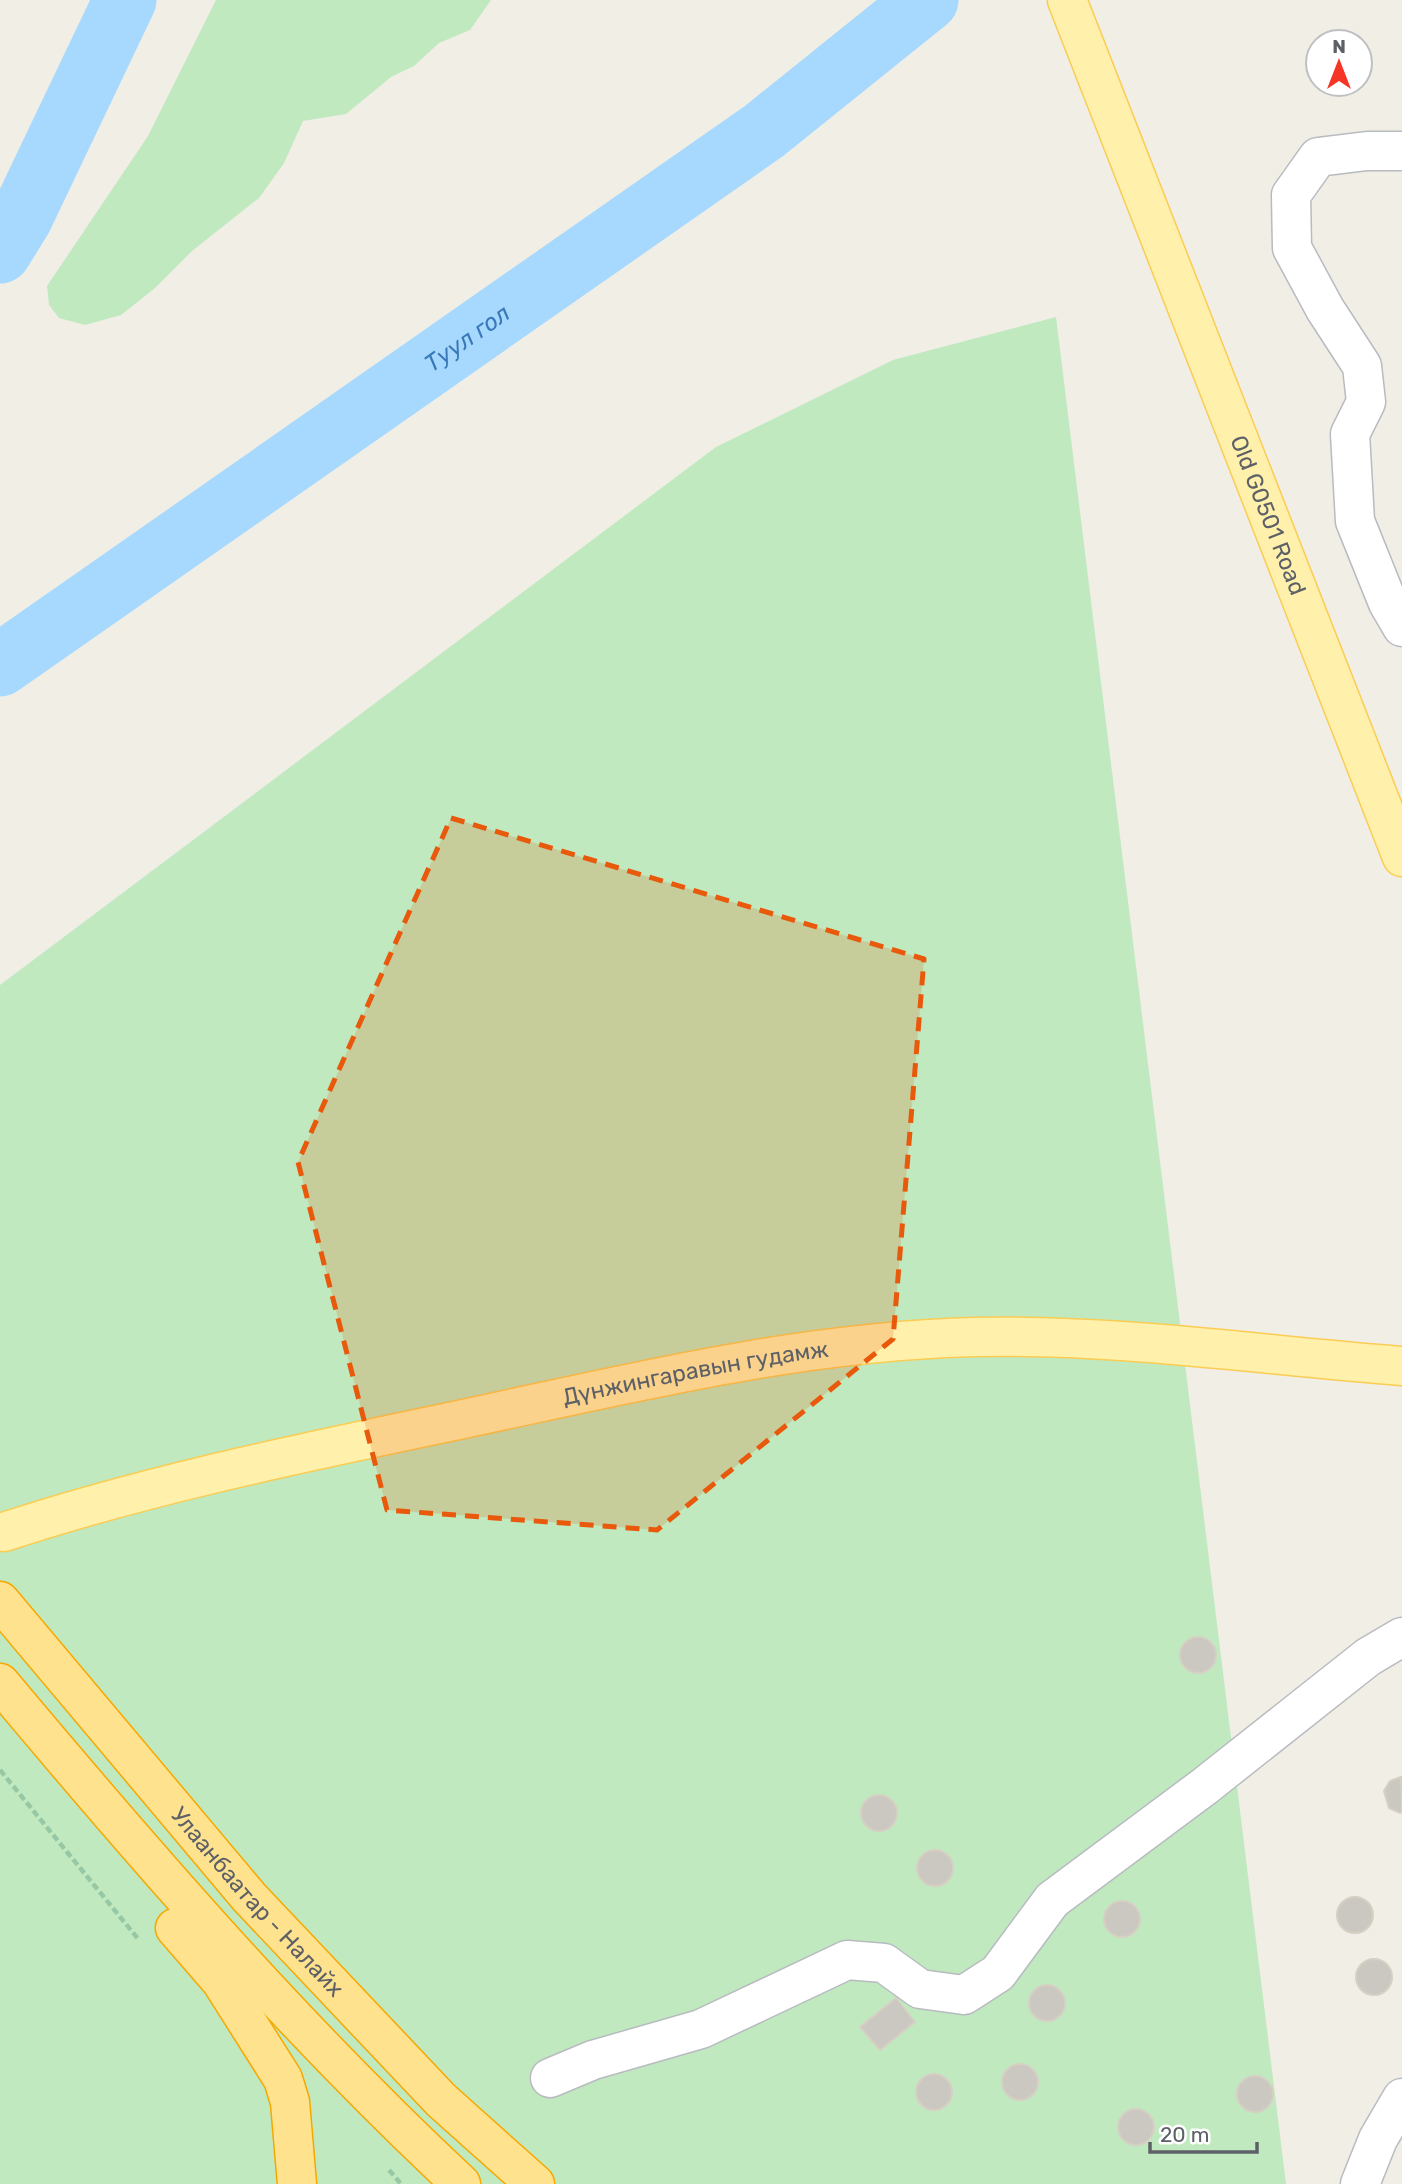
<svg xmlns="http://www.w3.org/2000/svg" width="1402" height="2184" font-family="Rubik,sans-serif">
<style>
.green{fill:#c0e9c0}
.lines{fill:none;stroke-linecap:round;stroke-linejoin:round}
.river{stroke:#a7d9ff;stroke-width:63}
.building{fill:#cbc8c2;stroke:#d6d0c3;stroke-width:2}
.minor-casing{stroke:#b8bbc0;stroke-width:41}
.major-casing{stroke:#fbcc53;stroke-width:41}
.highway-casing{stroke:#f6a800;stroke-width:41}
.path{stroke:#97c8a5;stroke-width:4.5;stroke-dasharray:7 3.5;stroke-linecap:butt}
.minor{stroke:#fff;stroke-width:38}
.major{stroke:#fff1ac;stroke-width:38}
.highway{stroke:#ffe28e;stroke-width:38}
.marked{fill:#e8590c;fill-opacity:0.2;stroke:#e8590c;stroke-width:5;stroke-dasharray:14 9;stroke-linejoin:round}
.labels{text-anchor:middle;stroke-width:7;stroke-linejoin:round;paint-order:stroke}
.street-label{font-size:23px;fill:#5d6167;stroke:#fff}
.water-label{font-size:24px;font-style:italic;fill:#3a79b9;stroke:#fff}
</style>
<rect width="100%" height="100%" fill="#f0eee5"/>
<path class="green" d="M216,0H491L470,30L439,43L414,66L391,77L346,114L303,121L284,163L259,198L192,251L155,288L121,315L85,325L59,318L49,305L47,286L148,136Z
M1056,317L1286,2184H0V985L716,447L893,360Z"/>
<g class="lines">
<g class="river">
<path d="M0,252L21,218L125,0"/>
<path id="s1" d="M0,665L764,131L927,0"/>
</g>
</g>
<path class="building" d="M1180 1655a18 18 0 1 1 36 0a18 18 0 1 1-36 0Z
M1401,1777L1402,1812L1400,1813L1389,1808L1384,1791L1390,1781Z
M861 1813a18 18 0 1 1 36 0a18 18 0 1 1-36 0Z
M917 1868a18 18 0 1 1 36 0a18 18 0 1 1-36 0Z
M1337 1915a18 18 0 1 1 36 0a18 18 0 1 1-36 0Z
M1104 1919a18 18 0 1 1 36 0a18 18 0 1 1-36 0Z
M1356 1977a18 18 0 1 1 36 0a18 18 0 1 1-36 0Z
M1029 2003a18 18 0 1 1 36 0a18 18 0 1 1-36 0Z
M896,1998L915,2022L880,2050L860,2027Z
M1002 2082a18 18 0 1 1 36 0a18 18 0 1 1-36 0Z
M916 2092a18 18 0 1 1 36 0a18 18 0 1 1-36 0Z
M1237 2094a18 18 0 1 1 36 0a18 18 0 1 1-36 0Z
M1118 2127a18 18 0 1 1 36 0a18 18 0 1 1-36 0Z"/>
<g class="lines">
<defs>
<path id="minor" d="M1402,151H1367L1318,157L1291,195L1292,248L1325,309L1362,366L1366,402L1350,434L1355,521L1388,603L1402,627
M550,2078L593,2060L701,2029L847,1960L884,1963L920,1989L964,1995L998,1973L1052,1900L1205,1786L1368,1657L1402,1637
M1360,2184L1378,2139L1402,2098"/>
<g id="major">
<path id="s2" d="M1067,0L1402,857"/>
<path id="s3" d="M4,1532C156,1482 312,1451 468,1418C636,1382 803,1341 975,1337C1118,1334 1260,1355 1402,1366"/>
</g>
<g id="highway">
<path id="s4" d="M0,1601L249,1897L441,2100L535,2184"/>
<path d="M0,1683C146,1857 294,2028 461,2184"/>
<path d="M175,1928L221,1981L283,2079L290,2102L297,2184"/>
</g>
</defs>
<use href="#minor" class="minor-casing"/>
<use href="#major" class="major-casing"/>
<use href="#highway" class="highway-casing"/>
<path class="path" d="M0,1770L139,1940
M389,2170L401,2184"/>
<use href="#minor" class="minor"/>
<use href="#major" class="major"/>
<use href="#highway" class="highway"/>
</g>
<path class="marked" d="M451,818L924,959L893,1339L657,1530L387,1510L298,1162Z"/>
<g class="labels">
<g class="street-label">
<text dy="8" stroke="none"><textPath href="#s2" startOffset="553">Old G0501 Road</textPath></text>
<text dy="8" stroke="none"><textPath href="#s3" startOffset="710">Дүнжингаравын гудамж</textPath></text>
<text dy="8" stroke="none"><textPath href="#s4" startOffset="396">Улаанбаатар - Налайх</textPath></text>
</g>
<g class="water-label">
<text dy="8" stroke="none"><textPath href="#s1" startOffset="570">Туул гол</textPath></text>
</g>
</g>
<g transform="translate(1339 63)"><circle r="33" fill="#ffffff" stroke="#bec0c2" stroke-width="2"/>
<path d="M0-5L12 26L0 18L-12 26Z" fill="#f53626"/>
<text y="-10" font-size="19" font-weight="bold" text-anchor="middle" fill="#5d6167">N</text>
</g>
<path d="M1150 2142v10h107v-10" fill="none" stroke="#5d6167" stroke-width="3.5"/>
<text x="1160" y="2142" font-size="21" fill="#5d6167" stroke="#ffffff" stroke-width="5" paint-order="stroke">20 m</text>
</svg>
